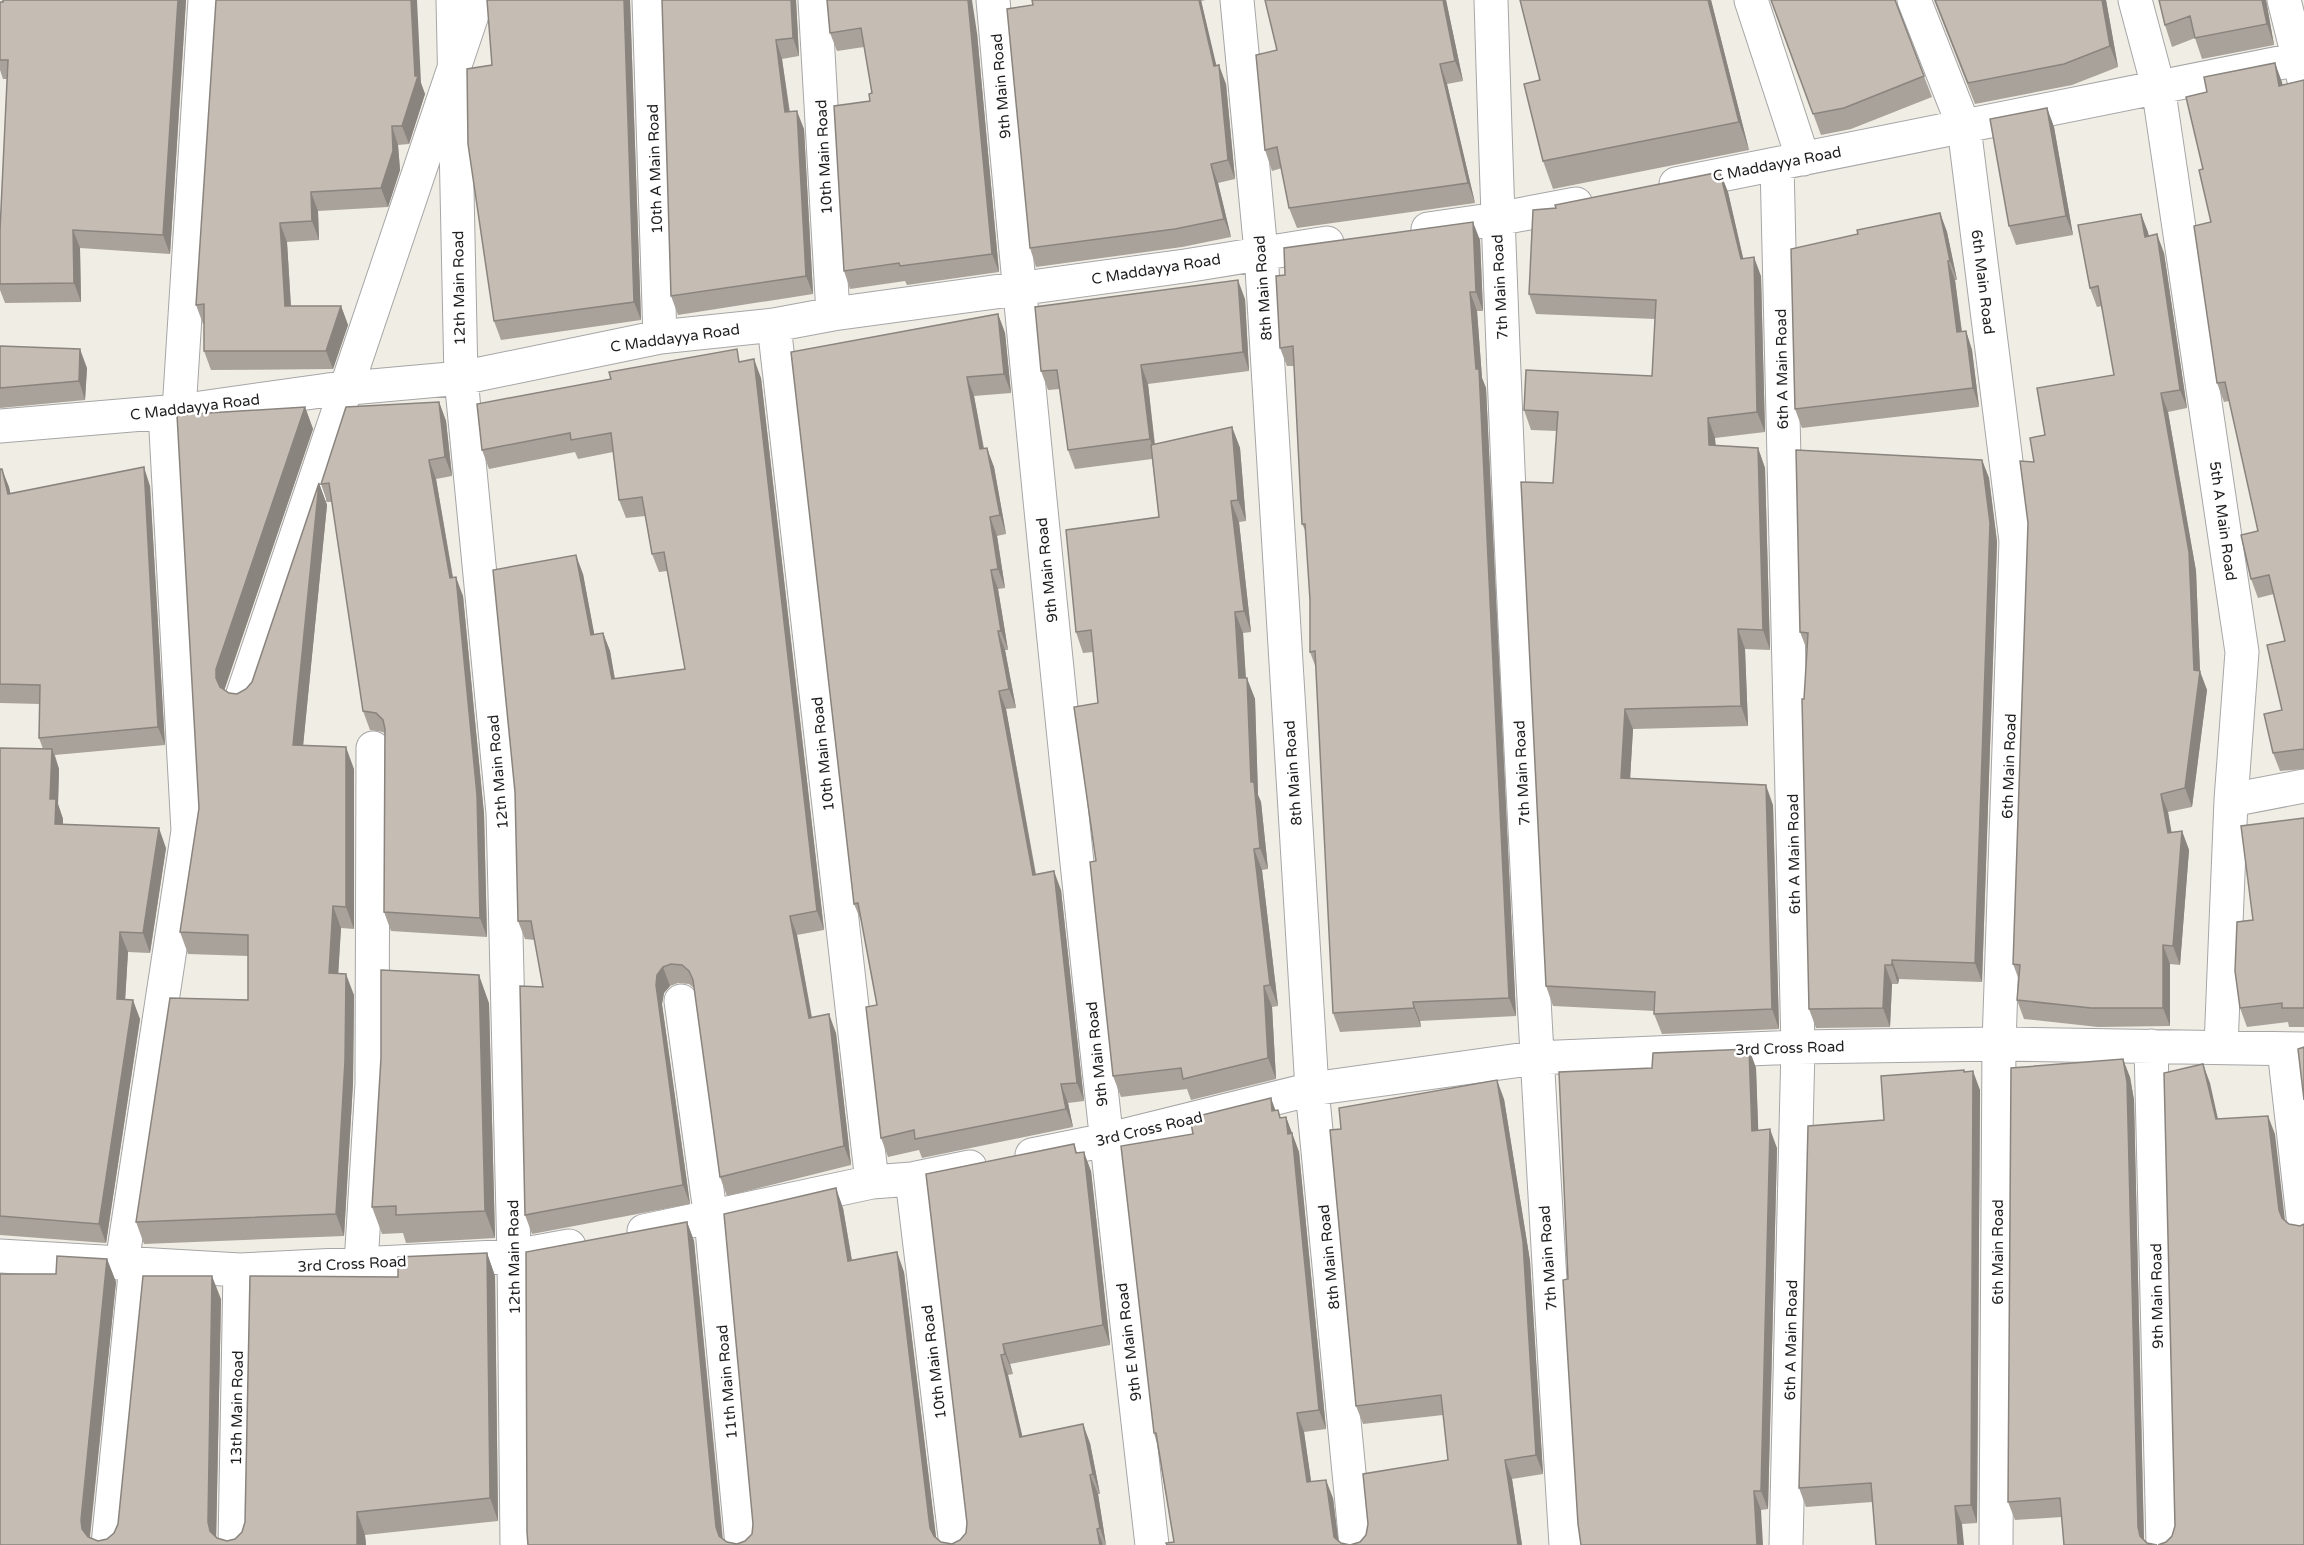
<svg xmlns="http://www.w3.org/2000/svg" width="2304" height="1545" font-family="'Varela Round',sans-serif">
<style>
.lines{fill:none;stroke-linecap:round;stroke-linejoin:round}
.minor-casing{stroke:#a6a6a6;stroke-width:35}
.minor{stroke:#fff;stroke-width:33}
.wall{fill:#a9a29b}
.shaded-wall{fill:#8a847e}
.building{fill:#c5bcb4;stroke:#8a847e;stroke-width:1.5}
.labels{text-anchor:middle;stroke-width:5;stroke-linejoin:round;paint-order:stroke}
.street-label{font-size:15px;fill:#1f1f1f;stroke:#fff}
</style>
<rect width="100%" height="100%" fill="#f0ede5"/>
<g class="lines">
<defs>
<path id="minor" d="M453,0L461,378L503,813L514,1256L517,1545
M649,0L660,337
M815,0L833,314
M993,0C1039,516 1093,1031 1152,1545
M1237,0L1261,252L1312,1089L1356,1545
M1491,0C1506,515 1534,1030 1566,1545
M1751,0L1803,159
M1914,0L1964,127L2016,541L1999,1044L1996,1545
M2135,0L2158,86L2242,652L2231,800L2221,1047
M2284,0L2304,80
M1777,164L1798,1047L1786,1545
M1676,184L2304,58
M1428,229L1497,219L1576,204
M774,325L872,1182
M179,411L205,0
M0,426L179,411L328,390L461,378L660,337L774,325L833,314L1185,266L1327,243
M242,697L477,0
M2231,800L2304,786
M681,1001L711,1219L742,1545
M2151,1046L2163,1545
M2284,1049L2304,1226
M1032,1155L1106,1140L1312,1089L1535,1058L1798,1047L1999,1044L2304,1049
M912,1179L956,1545
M644,1231L872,1182L912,1179L970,1167
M0,1256L240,1270L514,1256L569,1246
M122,1263L188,831L165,412
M361,1264L372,1084L373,748
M108,1545L136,1265
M235,1545L240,1270"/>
</defs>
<use href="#minor" class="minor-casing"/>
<use href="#minor" class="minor"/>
</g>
<path class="wall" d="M186,0L170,254L80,248L81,302L5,303L0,290V230L7,79H3L0,70V2Z
M630,0L641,320L501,340L494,321L492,65Z
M662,0H796L799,56L782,59L790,112L804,129L813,294L678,315L671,296Z
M827,0L977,33L999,272L907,285L905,281L850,289L844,271L872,93L864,47L837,51L830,33Z
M1032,0H1206L1201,1L1216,66L1226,84L1235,179L1218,183L1231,237L1182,247L1036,267L1030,248L1033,5Z
M1265,0H1446L1463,81L1447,84L1475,203L1297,228L1289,208L1282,168L1272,171L1265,150L1277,50Z
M1520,0H1711L1749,150L1553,189L1543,161L1540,80Z
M1771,0H1896V4L1932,97L1851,129L1821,135Z
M1934,0H2106L2118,67L2072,85L1975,104Z
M2159,0H2266L2274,45L2202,59L2195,38L2172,47L2165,25Z
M2275,63L2282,85L2304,80V769L2280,771L2273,753L2282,710L2285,641L2274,594L2258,598L2251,579L2258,531L2229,401L2224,402L2217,383L2211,222L2207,92Z
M421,83L425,94L409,144L398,145L400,170L388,207L318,211L319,240L287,242L291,306H341L348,325L333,369L211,370L204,351V324H203L196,305Z
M2047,108L2054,127L2073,235L2016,245L2009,226Z
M1720,172L1728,192L1743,259L1761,276L1765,432L1715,438L1716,446L1758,448L1765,468L1770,650L1745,649L1748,726L1633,729L1630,779L1773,805L1779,1029L1662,1034L1654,1014L1655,1011L1553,1006L1546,986L1553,483L1557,431L1531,430L1524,410L1652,376L1655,319L1536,314L1529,294L1556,208Z
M1940,213L1947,232L1957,280H1955L1962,331H1966L1972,350L1979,407L1802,428L1795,409L1858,234Z
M2141,214L2149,236L2164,253L2187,408L2168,412L2196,571L2200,671L2207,690L2192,807L2168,812L2171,832L2182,831L2189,850L2180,965L2170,964V1026L2098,1027L2024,1019L2017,1000L2019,980L2013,964L2034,462L2114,375L2102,306L2097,307L2090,288Z
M1480,240L1483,311H1477L1482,378L1486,388L1516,1016L1420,1021L1421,1027L1340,1032L1333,1013L1316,668L1310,652V600L1306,532L1302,524L1294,366H1287L1280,348L1285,275Z
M1245,299L1249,371L1148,384L1155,444L1232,427L1240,448L1246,521L1239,522L1251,632L1243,633L1246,678L1255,699L1258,795L1261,802L1268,869L1262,870L1278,1006L1272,1007L1276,1079L1191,1100L1187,1089L1121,1097L1113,1076L1096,861L1098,703L1093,652L1083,653L1076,632L1159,517L1152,459L1075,469L1068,450L1060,389L1048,390L1041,371Z
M998,314L1005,333L1011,393L974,396L984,448L994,467L1006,534L997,536L1005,588L998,589L1008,650H1005L1016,708L1006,709L1036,874L1061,890L1084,1101L1068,1103L1073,1127L922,1158L919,1150L888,1157L881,1138L877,1005L862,923L854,904L791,352Z
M0,346L87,368L85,400L0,408Z
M741,361L761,378L824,930L797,935L812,1017L836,1033L851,1165L727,1196L720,1177L694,988L689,984L678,983L670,986L664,993L662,1004L690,1204L532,1234L525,1215L543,987L535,940L525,939L518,921L583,574L594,634L603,633L610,651L615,679L685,669L667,571L659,572L652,554L645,516L626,518L619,500L613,452L578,459L575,452L489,469L482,450Z
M439,402L446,421L452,476L436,479L453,577L463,596L484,814L487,937L391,931L384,912L385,734L383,732L370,730L363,711L332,502H327L321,484Z
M305,407L313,429L224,690L229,693L237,694L246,689L252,682L319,483L327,505L303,745L354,769V929L341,928L338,973L354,995L353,1083L344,1236L144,1244L136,1222L248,1000V956L188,954L180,932L199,808L177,415Z
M1982,460L1989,478L1997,542L1982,982L1899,979L1898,984H1892L1890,1027L1816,1028L1809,1009L1807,650L1800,632Z
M0,469L9,487L10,494L150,486L165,745L55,755L59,769L58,804L63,819V825L166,848L150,953L128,952L125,999L140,1019L106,1243L0,1235V748L43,749L39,738L40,704L0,703Z
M2304,818V1027H2289L2288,1022L2247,1027L2240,1008L2253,920Z
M489,1003L495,1238L406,1243L403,1233L382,1234L372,1207Z
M1749,1049L1756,1068L1758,1130L1777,1148L1768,1509L1761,1510L1568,1279L1652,1068Z
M1965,1072L1980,1090L1977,1523L1962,1524L1872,1502L1806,1507L1799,1488L1884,1120Z
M2130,1077L2134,1100L2144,1540L2147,1543L2064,1545L2062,1517L2015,1520L2008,1502Z
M1504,1099L1530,1261L1543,1474L1512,1479L1522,1545H1167L1174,1542L1157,1444L1154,1433L1276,1111L1281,1118L1286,1117L1299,1152L1326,1429L1304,1432L1311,1482L1333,1498L1338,1541L1341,1543L1350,1545L1360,1542L1448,1460L1443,1415L1363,1424L1356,1406L1341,1129Z
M1074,1144L1077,1153L1091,1171L1110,1345L1010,1364L1013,1374L1008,1375L1022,1436L1090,1443L1100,1494H1098L1106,1545H528L687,1222L694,1241L723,1539L727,1542L737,1544L745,1541L752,1534L843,1208L852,1260L904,1272L936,1538L941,1542L952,1544L960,1540L966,1533L967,1523L926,1174Z
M487,1253L495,1276L498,1521L365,1535L366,1545H0L56,1274L107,1259L116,1282L90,1538L98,1541L107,1539L114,1533L221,1299L216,1538L227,1541L235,1539L242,1532L398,1277Z"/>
<path class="shaded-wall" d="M178,0H186L170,254L163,235Z
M411,0H417L421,83L425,94L409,144L402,126L415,76Z
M624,0H630L641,320L634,302Z
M791,0H796L799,56L793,38Z
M968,0H972L977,33L999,272L992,254Z
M1199,0H1201L1221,85L1214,66Z
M1443,0H1446L1463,81L1455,61Z
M1708,0H1711L1749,150L1739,122Z
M2102,0H2106L2118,67L2110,46Z
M2262,0H2266L2274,45L2267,24Z
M776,40L782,59L792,131L785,112Z
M2275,63L2282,82L2286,105L2279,86Z
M1440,64L1447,84L1475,203L1468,183Z
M1219,65L1226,84L1235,179L1228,160Z
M2047,108L2054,127L2073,235L2066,216Z
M797,111L804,129L813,294L806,276Z
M392,126L398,145L400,170L388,207L381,188Z
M1211,164L1218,183L1231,237L1224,219Z
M1720,172L1728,192L1748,279L1741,259Z
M311,192L318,211L319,240L312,221Z
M1940,213L1947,232L1957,280L1950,261Z
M2141,214L2148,232L2152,256L2145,237Z
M1473,222L1480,240L1483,311L1476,292Z
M280,223L287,242L292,325L285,306Z
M73,230L80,248L81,302L74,283Z
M2157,234L2164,253L2187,408L2180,390Z
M1754,257L1761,276L1765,432L1757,412Z
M1948,261L1955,280L1964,351L1957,332Z
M1238,280L1245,299L1249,371L1243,352Z
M1470,292L1477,311L1482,378L1486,388L1516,1016L1509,998L1476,369Z
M341,306L348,325L333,369L326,351Z
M998,314L1005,333L1011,393L1004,374Z
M1966,331L1972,350L1979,407L1973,388Z
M80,349L87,368L85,400L79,381Z
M754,359L761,378L824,930L817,911Z
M1141,365L1148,384L1156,458L1150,439Z
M967,377L974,396L987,468L980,449Z
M2161,393L2168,412L2196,571L2200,672L2207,690L2192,807L2185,788L2194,670Z
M439,402L446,421L452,476L445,457Z
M305,407L313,429L224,691V700L216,678V669Z
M1708,418L1715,438L1716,465L1709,445Z
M1232,427L1240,448L1246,521L1238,500Z
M987,448L994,467L1006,534L1000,515Z
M1758,448L1765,468L1770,650L1763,630Z
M429,460L436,479L456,597L450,578Z
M1982,460L1989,478L1997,542L1982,982L1975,963Z
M144,467L150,486L165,745L158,727Z
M2,469L9,487L15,513L8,494Z
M319,483L327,505L301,767L293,745Z
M1231,501L1239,522L1251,632L1244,611Z
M990,517L997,536L1005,588L998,569Z
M576,555L583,574L598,654L591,635Z
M991,570L998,589L1008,650L1001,631Z
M456,577L463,596L484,814L487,937L480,918Z
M1235,612L1243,633L1247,699L1239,678Z
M1738,629L1745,649L1748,726L1741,706Z
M998,631L1005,650L1016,708L1009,689Z
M603,633L610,651L618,698L612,679Z
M1247,678L1255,699L1258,795L1261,802L1268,869L1260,848L1251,782Z
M999,691L1006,709L1039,894L1033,875Z
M1625,709L1633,729L1629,798L1621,778Z
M346,747L354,769V929L346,907Z
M52,749L59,769L58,804L63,819L62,844L55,824L50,799Z
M1766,785L1773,805L1779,1029L1772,1009Z
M2161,794L2168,812L2175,851L2168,833Z
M159,828L166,848L150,953L143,933Z
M2182,831L2189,850L2180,965L2173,946Z
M1254,849L1262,870L1278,1006L1270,985Z
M1054,871L1061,890L1084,1101L1077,1083Z
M333,906L341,928L337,995L329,973Z
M790,916L797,935L815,1037L809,1018Z
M120,932L128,952L124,1019L117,999Z
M2163,945L2170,964V1026L2163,1008Z
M1892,960L1899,979L1898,984L1892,965Z
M1885,965L1892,984L1890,1027L1883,1008Z
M663,967L670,986L664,993L662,1004L690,1204L683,1185L656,985L657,975Z
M346,974L354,995L353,1083L344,1236L336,1214Z
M479,975L489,1003L495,1238L485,1211Z
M1264,986L1272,1007L1276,1079L1268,1058Z
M133,1000L140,1019L106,1243L99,1224Z
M1413,1002L1420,1021L1421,1027L1414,1008Z
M829,1014L836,1033L851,1165L844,1146Z
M1749,1049L1756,1068L1759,1149L1752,1131Z
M2123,1059L2130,1077L2134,1100L2144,1545H2143L2138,1527Z
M2203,1064L2210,1083L2222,1137L2216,1119Z
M1973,1071L1980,1090L1977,1523L1971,1505Z
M1497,1080L1504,1099L1530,1261L1543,1474L1536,1455Z
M1061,1084L1068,1103L1073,1127L1066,1109Z
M1271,1098L1278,1117L1272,1111Z
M2268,1116L2275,1134L2286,1229L2279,1210Z
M1286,1117L1299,1152L1326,1429L1319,1410Z
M1770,1129L1777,1148L1768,1509L1761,1491Z
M1084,1152L1091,1171L1110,1345L1103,1325Z
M836,1188L843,1208L855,1280L848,1261Z
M687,1222L694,1241L723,1545L716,1527Z
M897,1252L904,1272L937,1545L930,1528Z
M487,1253L495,1276L498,1521L490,1498Z
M107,1259L116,1282L89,1543L82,1529L81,1520Z
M212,1276L221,1299L216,1545L210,1531L208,1522Z
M1003,1344L1010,1364L1013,1374L1005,1354Z
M1001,1355L1008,1375L1027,1456L1020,1437Z
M1297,1413L1304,1432L1314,1501L1307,1482Z
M1083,1424L1090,1443L1100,1494L1093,1474Z
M1505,1460L1512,1479L1522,1545H1518Z
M1090,1475L1098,1494L1106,1545L1100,1528Z
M1326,1480L1333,1498L1339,1545L1334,1537Z
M1754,1491L1761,1510L1763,1545H1757Z
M1955,1506L1962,1524L1964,1545H1958Z
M357,1512L365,1535L366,1545H357Z
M1097,1529L1103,1545H1100Z"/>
<path class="building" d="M3,0H178L163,235L73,230L74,283L0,284V230L8,60H0V2H3Z
M216,0H411L415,76H418L402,126H392L393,151L381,188L311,192L312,221L280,223L285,306H341L326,351H204V304L196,305Z
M487,0H624L634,302L494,321L468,144L467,69L492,65Z
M662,0H791L793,38L776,40L785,112L797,111L806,276L671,296Z
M827,0H968L992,254L900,266L899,263L844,271L834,106L870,101L869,94L872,93L861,28L830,33Z
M1032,0H1199L1214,66L1219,65L1228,160L1211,164L1224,219L1175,229L1030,248L1007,9L1033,5Z
M1265,0H1443L1455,61L1440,64L1468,183L1289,208L1277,147L1265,150L1256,55L1277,50Z
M1520,0H1708L1739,122L1543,161L1524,84L1540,80Z
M1771,0H1895L1924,76L1844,108L1813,114Z
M1935,0H2102L2110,46L2064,64L1968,83Z
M2159,0H2262L2267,24L2195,38L2190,16L2165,25Z
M2275,63L2279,86L2304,80V750L2303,749L2273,753L2264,714L2282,710L2267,645L2285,641L2269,575L2251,579L2241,535L2258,531L2225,382L2217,383L2194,226L2211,222L2199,170L2203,169L2186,97L2207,92L2204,77Z
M2047,108L2066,216L2009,226L1990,119Z
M1720,172L1741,259L1754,257L1757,412L1708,418L1709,445L1758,448L1763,630L1738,629L1741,706L1625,709L1621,778L1766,785L1772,1009L1654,1014L1655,992L1546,986L1521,482L1553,483L1558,412L1524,410L1526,370L1652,376L1656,300L1529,294L1533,210L1556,208L1555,205Z
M1940,213L1950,261H1948L1957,332L1966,331L1973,388L1795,409L1791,249L1858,234L1857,230Z
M2141,214L2145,237L2157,234L2180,390L2161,393L2189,552L2194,670L2200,671L2185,788L2161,794L2168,833L2182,831L2173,946L2163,945V1008H2091L2017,1000L2020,965L2013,964L2028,523L2020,461L2034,462L2030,438L2045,435L2037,388L2114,375L2098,286L2090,288L2078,225Z
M1473,222L1476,292H1470L1476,369H1479L1509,998L1413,1002L1414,1008L1333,1013L1315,651L1310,652V600L1305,524H1302L1293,346L1280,348L1276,276L1285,275L1284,248Z
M1238,280L1243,352L1141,365L1150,439L1068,450L1057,370L1041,371L1035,307Z
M998,314L1004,374L967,377L980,449L987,448L1000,515L990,517L998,569L991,570L1001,631H998L1009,689L999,691L1033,875L1054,871L1077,1083L1061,1084L1066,1109L915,1139L914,1130L881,1138L866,1007L877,1005L858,903L854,904L791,352Z
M0,346L80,349L79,381L0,388Z
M737,349L739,362L754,359L817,911L790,916L809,1018L829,1014L844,1146L720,1177L693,980L689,971L682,965L671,964L663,967L657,975L656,985L683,1185L525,1215L520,986L543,987L531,921H518L515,792L493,570L576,555L591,635L603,633L612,679L685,669L664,552L652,554L642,497L619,500L611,433L571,440L570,433L482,450L477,404L611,379L609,372Z
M439,402L445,457L429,460L450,578L456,577L477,795L480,918L384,912L385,729L383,720L376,713L363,711L329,483L321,484L346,407Z
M305,407L216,669V678L220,687L229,693L237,694L246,689L252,682L319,483L293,745L346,747V907L333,906L329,973L346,974L345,1061L336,1214L136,1222L170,998L248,1000V935L180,932L199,808L177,415Z
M1232,427L1238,500L1231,501L1244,611L1235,612L1239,678H1247L1251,782H1254L1260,848L1254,849L1270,985L1264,986L1268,1058L1183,1079L1181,1068L1113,1076L1090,862L1096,861L1074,707L1098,703L1091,630L1076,632L1066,530L1159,517L1151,445Z
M1796,450L1982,460L1990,523L1975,963L1892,960V965H1885L1883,1008L1809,1009L1802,699H1804L1808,633L1800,632Z
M144,467L158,727L39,738L40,685L0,684V469H2L8,494Z
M0,748L52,749L50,799H56L55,824L159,828L143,933L120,932L117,999L133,1000L99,1224L0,1216Z
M2304,818V1008H2282V1003L2240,1008L2235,971L2237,922L2253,920L2241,826Z
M381,970L479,975L485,1211L396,1215V1206L372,1207L381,1058Z
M2304,1047V1100L2298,1049Z
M1749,1049L1752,1131L1770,1129L1761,1491H1754L1757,1545H1581L1578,1524L1563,1280L1568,1279L1559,1072L1652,1068L1653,1053Z
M2123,1059L2127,1082L2138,1527L2140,1536L2147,1543L2157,1545H2064L2060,1498L2008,1502L2011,1068Z
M2203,1064L2216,1119L2268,1116L2279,1210L2282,1218L2289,1224L2300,1226L2304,1224V1545H2158L2166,1542L2172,1536L2175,1526L2164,1073Z
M1964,1070V1072L1973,1071L1971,1505L1955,1506L1958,1545H1876L1871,1483L1799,1488L1808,1126L1884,1120L1881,1076Z
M1497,1080L1523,1242L1536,1455L1505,1460L1518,1545H1167L1166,1543L1174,1542L1156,1433H1154L1121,1146L1193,1134L1190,1118L1271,1098L1272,1111L1278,1110L1280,1118L1286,1117L1288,1134L1292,1133L1319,1410L1297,1413L1307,1482L1326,1480L1334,1537L1341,1543L1350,1545L1360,1542L1366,1535L1368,1524L1363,1474L1448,1460L1441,1395L1356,1406L1330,1130L1341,1129L1339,1108Z
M1074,1144L1076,1153L1084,1152L1103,1325L1003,1344L1005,1354L1001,1355L1020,1437L1083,1424L1093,1474L1090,1475L1100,1528L1097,1529L1100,1545H528L527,1532L526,1252L687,1222L716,1527L719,1536L727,1542L737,1544L745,1541L752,1534L753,1524L724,1214L836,1188L848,1261L897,1252L930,1528L934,1536L941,1542L952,1544L960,1540L966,1533L967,1523L926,1174Z
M487,1253L490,1498L357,1512V1545H0V1274H56L57,1256L107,1259L81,1520L82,1529L88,1537L98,1541L107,1539L114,1533L118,1524L143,1276H212L208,1522L210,1531L217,1538L227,1541L235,1539L242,1532L245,1522L250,1276L398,1277V1257Z"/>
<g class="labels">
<g class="street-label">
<text transform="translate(1001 86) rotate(-95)" y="5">9th Main Road</text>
<text transform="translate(824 157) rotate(-93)" y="5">10th Main Road</text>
<text transform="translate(1777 164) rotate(-11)" y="5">C Maddayya Road</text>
<text transform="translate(655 169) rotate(-92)" y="5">10th A Main Road</text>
<text transform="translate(1156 269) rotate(-9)" y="5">C Maddayya Road</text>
<text transform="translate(1983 282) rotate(83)" y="5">6th Main Road</text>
<text transform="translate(1500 287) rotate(-93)" y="5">7th Main Road</text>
<text transform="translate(459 288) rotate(-91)" y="5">12th Main Road</text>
<text transform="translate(1263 288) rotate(-94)" y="5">8th Main Road</text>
<text transform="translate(675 338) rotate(-8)" y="5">C Maddayya Road</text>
<text transform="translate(1782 369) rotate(-91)" y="5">6th A Main Road</text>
<text transform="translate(195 407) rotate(-7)" y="5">C Maddayya Road</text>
<text transform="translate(2223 521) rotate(82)" y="5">5th A Main Road</text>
<text transform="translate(1047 570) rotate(-96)" y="5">9th Main Road</text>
<text transform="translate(823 754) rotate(-96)" y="5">10th Main Road</text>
<text transform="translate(2009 766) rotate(-88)" y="5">6th Main Road</text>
<text transform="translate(498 772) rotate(-95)" y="5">12th Main Road</text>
<text transform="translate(1293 773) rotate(-94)" y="5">8th Main Road</text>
<text transform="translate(1522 773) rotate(-93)" y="5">7th Main Road</text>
<text transform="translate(1794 854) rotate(-91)" y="5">6th A Main Road</text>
<text transform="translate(1790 1048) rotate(-2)" y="5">3rd Cross Road</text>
<text transform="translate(1097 1054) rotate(-96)" y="5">9th Main Road</text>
<text transform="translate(1149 1129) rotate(-13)" y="5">3rd Cross Road</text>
<text transform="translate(1998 1252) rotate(-90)" y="5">6th Main Road</text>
<text transform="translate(514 1257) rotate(-91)" y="5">12th Main Road</text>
<text transform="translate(1329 1257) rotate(-96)" y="5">8th Main Road</text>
<text transform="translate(1548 1258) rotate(-94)" y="5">7th Main Road</text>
<text transform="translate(352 1264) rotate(-3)" y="5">3rd Cross Road</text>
<text transform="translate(2157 1296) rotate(-91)" y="5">9th Main Road</text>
<text transform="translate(1791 1340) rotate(-89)" y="5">6th A Main Road</text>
<text transform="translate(1129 1342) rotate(-97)" y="5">9th E Main Road</text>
<text transform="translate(934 1362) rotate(-97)" y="5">10th Main Road</text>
<text transform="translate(727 1382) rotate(-95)" y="5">11th Main Road</text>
<text transform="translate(237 1408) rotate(-89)" y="5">13th Main Road</text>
</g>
</g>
</svg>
